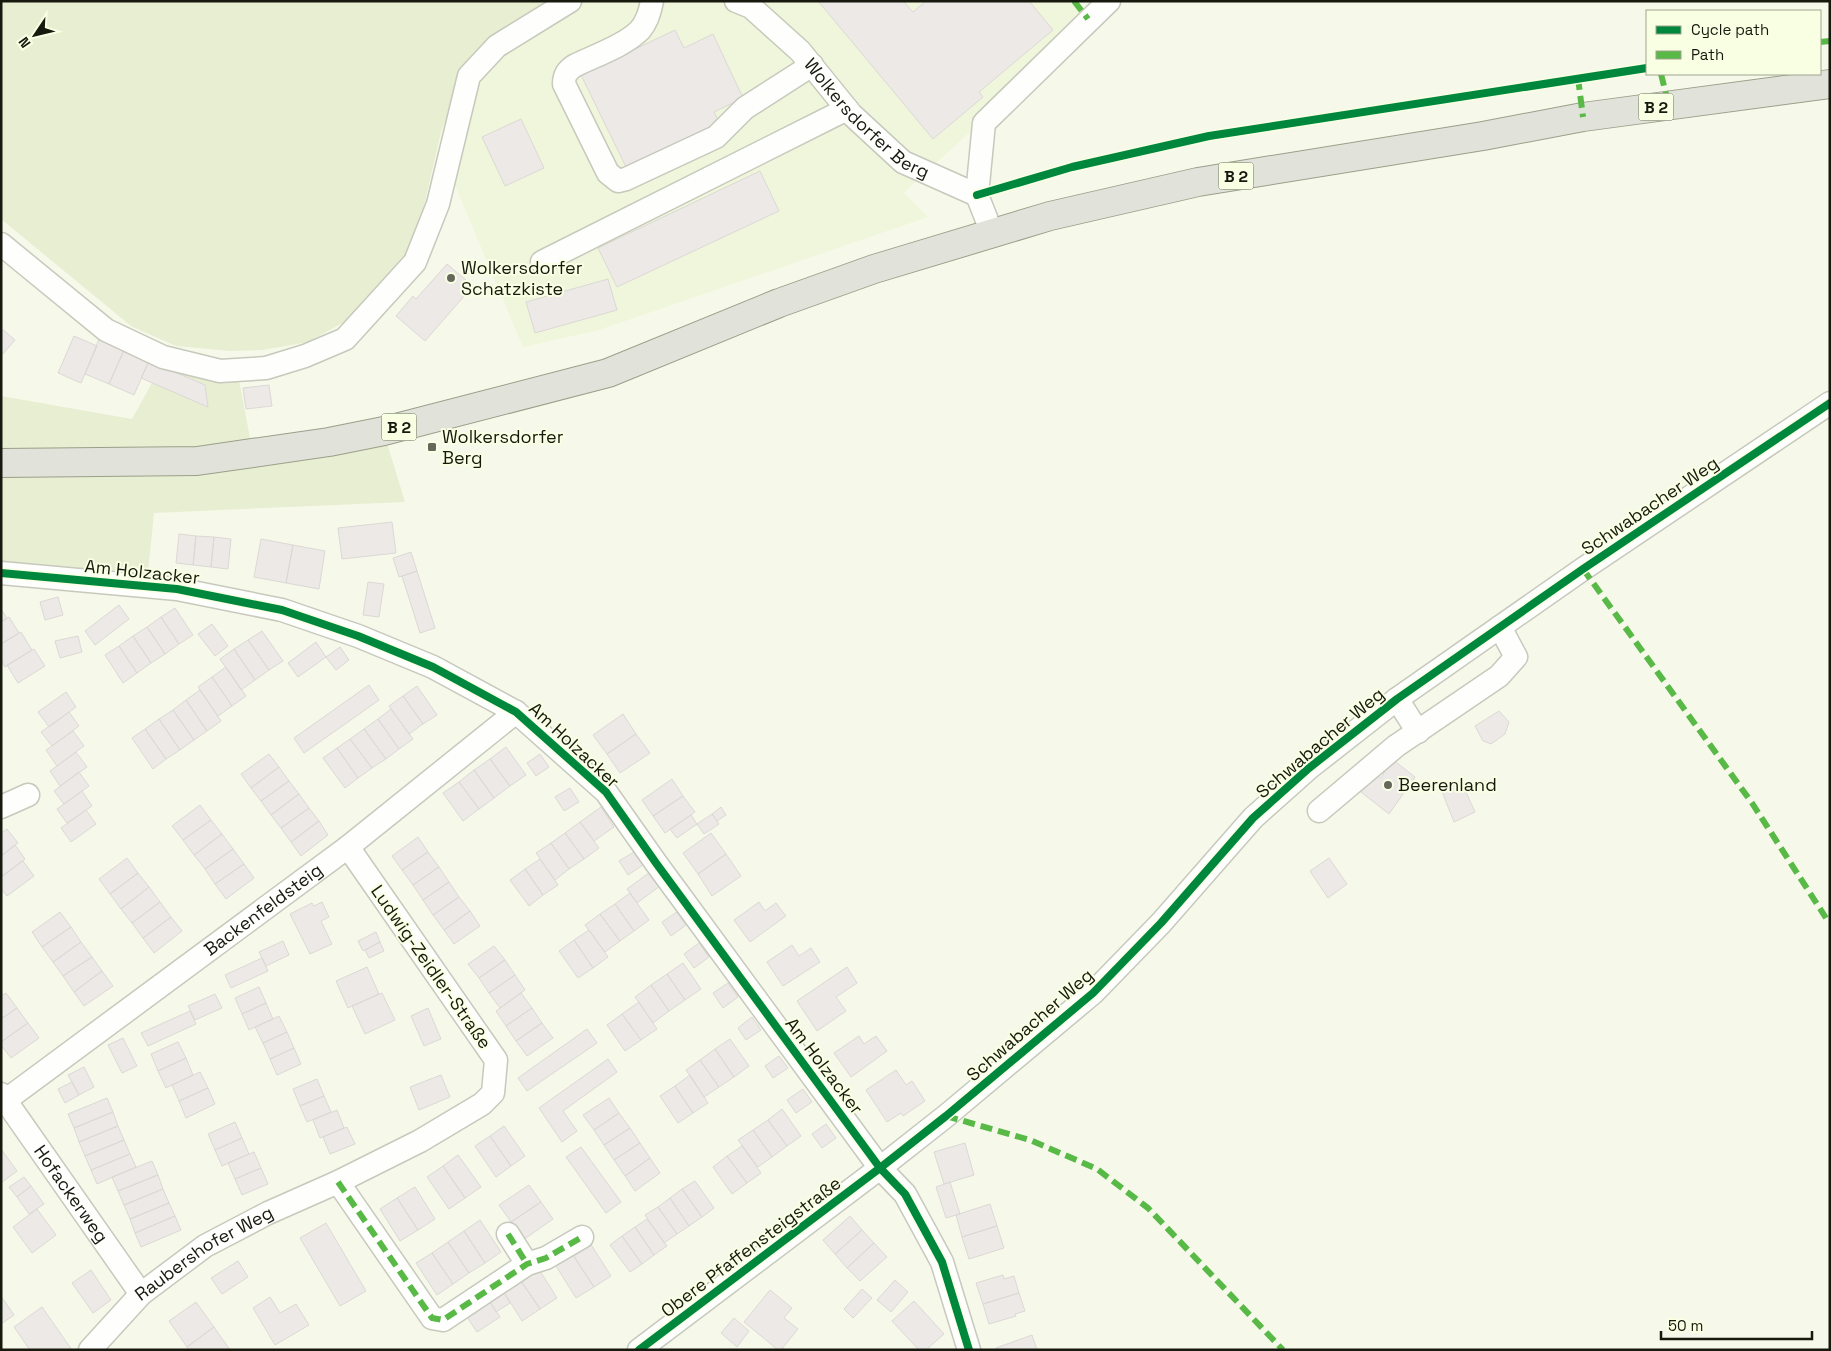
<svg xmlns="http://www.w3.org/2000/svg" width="1831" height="1351" font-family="'Space Grotesk',sans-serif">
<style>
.built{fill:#f0f6db}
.green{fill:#e8eed1}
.building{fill:#ede9e6;stroke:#dcd8d5}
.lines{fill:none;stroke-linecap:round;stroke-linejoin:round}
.minor-casing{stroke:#c6c9bc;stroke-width:25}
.major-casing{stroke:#9b9f8a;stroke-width:30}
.minor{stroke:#fefefc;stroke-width:22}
.major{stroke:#e1e2d9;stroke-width:28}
.quiet{stroke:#58b947;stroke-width:6;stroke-dasharray:12 6;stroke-linecap:butt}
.cycleway-casing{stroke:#f9ffe3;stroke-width:11}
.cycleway{stroke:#00873e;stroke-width:8}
.poi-dot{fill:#65675b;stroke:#f9ffe3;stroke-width:2}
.labels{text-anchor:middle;stroke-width:4;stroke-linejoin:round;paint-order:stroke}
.shield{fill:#f9ffe3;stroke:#5b5e4f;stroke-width:1}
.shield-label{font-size:16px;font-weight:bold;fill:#17190f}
.street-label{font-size:18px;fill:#17190f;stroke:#f9ffe3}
.poi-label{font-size:18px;fill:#17190f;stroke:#f9ffe3;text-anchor:start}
</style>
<rect width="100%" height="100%" fill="#f6f9e9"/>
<path class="built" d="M552,1H1078L1092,19L904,193L928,217L599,330L523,347L451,176L442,128L464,73Z"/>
<path class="green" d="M1,1H552L464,73L442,128L423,210L405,261L355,316L308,342L263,350L229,351L176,346L131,326L1,219Z
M163,363L239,380L254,459L384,433L405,502L154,513L148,572L1,565V396L132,419Z"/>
<path class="building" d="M818,1H903L913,12L926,1H1029L1053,30L979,92L983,97L933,139Z
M675,30L684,48L713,34L743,98L714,112L721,126L628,171L581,75Z
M521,119L544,168L505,186L482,137Z
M760,171L779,211L617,287L598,248Z
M447,264L473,286L425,341L396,316L413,296L416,299Z
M608,279L617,310L535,333L526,302Z
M1,328L15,340L1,356Z
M74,336L97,346L81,383L58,373Z
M99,339L124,350L109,384L85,374Z
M124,350L149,361L134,395L109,384Z
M149,361L205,385L208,407L141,378Z
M269,385L272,406L246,409L243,388Z
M392,522L396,553L342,559L338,528Z
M179,534L196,536L193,565L176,563Z
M196,536L214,537L211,567L193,565Z
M214,537L231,539L228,569L211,567Z
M261,539L293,545L286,583L254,577Z
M293,545L325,551L319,589L286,583Z
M411,552L417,571L399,577L393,558Z
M417,571L435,628L420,633L402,576Z
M368,582L384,584L379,617L363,615Z
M58,597L63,615L45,620L40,602Z
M119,605L129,619L95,645L85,631Z
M175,608L193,635L179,644L161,617Z
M1,609L7,618L1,622Z
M9,617L19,633L1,644V622Z
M161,617L179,644L165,654L147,627Z
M212,624L228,646L215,656L198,634Z
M147,627L165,654L151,663L133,636Z
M262,631L283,661L269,670L248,640Z
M21,632L32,650L5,667L1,660V644Z
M78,636L82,652L60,658L55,641Z
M133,636L151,663L137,673L119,646Z
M248,640L269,670L255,680L234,649Z
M316,642L326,657L298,677L288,663Z
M119,646L137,673L123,683L105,655Z
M340,647L349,660L336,670L326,657Z
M34,649L45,666L18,683L7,665Z
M234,649L255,680L241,690L220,659Z
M226,667L246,696L232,706L212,677Z
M212,677L232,706L218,716L198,687Z
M369,685L379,700L304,753L294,738Z
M417,686L437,715L423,724L403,696Z
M200,690L221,721L207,731L186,700Z
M66,692L76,707L49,727L38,712Z
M403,696L423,724L409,734L389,706Z
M186,700L207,731L194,740L173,710Z
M391,709L413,739L399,749L378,719Z
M173,710L194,740L180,750L159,719Z
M1499,711L1509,722L1505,734L1491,744L1483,741L1475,726Z
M69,712L79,726L52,746L41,732Z
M623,714L636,734L607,754L593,735Z
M159,719L180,750L166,759L145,729Z
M378,719L399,749L386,759L364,729Z
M145,729L166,759L153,769L132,738Z
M364,729L386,759L372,768L350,739Z
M73,731L84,746L57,766L46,750Z
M636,734L650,753L620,773L607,754Z
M350,739L372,768L358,778L337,748Z
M506,747L526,775L510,786L490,759Z
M337,748L358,778L345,788L323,758Z
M76,752L87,767L60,786L50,771Z
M269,754L279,767L251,788L241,774Z
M540,754L549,767L536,776L527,763Z
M490,759L510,786L494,798L474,770Z
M1392,759L1415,777L1389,814L1361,792L1375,774L1381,778Z
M279,767L289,781L261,801L251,788Z
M474,770L494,798L479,809L459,782Z
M79,772L89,786L64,804L54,791Z
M672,779L683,796L653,816L642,800Z
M289,781L299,794L271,815L261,801Z
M1461,781L1475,812L1454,822L1441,789Z
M459,782L479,809L463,821L443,793Z
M570,788L579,802L564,811L555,797Z
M82,791L92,806L67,823L57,809Z
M299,794L309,808L281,828L271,815Z
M683,796L695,812L665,833L653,816Z
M200,805L211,820L183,840L172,826Z
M601,807L614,827L594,841L580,822Z
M721,807L726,815L717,821L712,814Z
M309,808L319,821L291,842L281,828Z
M86,810L96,824L71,842L61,828Z
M712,814L719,824L704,834L697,824Z
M691,815L697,824L677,838L670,829Z
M211,820L222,834L194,855L183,840Z
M319,821L328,835L301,856L291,842Z
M580,822L599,848L584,859L565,833Z
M7,829L18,843L1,856V833Z
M565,833L584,859L569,869L551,843Z
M711,833L726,854L698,874L683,853Z
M222,834L233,849L205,869L194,855Z
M418,837L428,852L402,870L392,856Z
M551,843L569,869L555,880L536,853Z
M15,845L25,859L1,877V856Z
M233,849L244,864L215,884L205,869Z
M428,852L439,867L413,885L402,870Z
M634,852L643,865L628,875L619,861Z
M726,854L741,876L712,896L698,874Z
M127,858L138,873L110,894L99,879Z
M1329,858L1347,884L1328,898L1310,871Z
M540,859L558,885L543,895L525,869Z
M23,861L34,876L7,896L1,889V877Z
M244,864L254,878L226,899L215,884Z
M439,867L449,882L423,900L413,885Z
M525,869L543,895L529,906L510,880Z
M650,872L660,886L637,903L627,889Z
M138,873L149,887L121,909L110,894Z
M449,882L459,897L433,915L423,900Z
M149,887L160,902L132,923L121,909Z
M630,893L649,920L634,931L615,904Z
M459,897L470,911L444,930L433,915Z
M160,902L171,917L143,938L132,923Z
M322,902L329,917L321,921L332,944L310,954L290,914L312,903L314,906Z
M759,902L765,911L776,903L786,916L750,942L734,920Z
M615,904L634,931L620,941L600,914Z
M470,911L480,926L454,944L444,930Z
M60,912L71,927L42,947L32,932Z
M677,912L686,925L671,936L662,922Z
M600,914L620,941L605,952L585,925Z
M171,917L182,931L154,953L143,938Z
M71,927L81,942L53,962L42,947Z
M589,930L608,957L593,968L574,940Z
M376,932L380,942L363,951L358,941Z
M574,940L593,968L578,978L559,951Z
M283,941L289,955L266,966L259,952Z
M81,942L92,957L63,976L53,962Z
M380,942L384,951L369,958L365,950Z
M699,943L709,957L694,968L684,954Z
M792,945L799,956L811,948L820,962L783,986L767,962Z
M494,946L505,960L479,978L468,964Z
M92,957L102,971L74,992L63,976Z
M262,958L268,971L231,988L225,975Z
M505,960L515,975L489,993L479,978Z
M683,963L701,989L685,1000L667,974Z
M367,967L379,994L348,1008L336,981Z
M847,967L857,983L836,997L846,1011L817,1031L797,1001Z
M102,971L113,986L84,1006L74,992Z
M667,974L685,1000L669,1011L651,985Z
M515,975L525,990L500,1008L489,993Z
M728,983L738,997L723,1008L713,993Z
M651,985L669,1011L653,1023L635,997Z
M259,987L266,1003L242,1014L235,998Z
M6,993L17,1008L1,1019V996Z
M382,993L395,1020L365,1034L352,1006Z
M521,993L532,1008L506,1026L496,1011Z
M215,994L222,1008L195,1020L188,1006Z
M639,1002L657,1029L641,1040L622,1014Z
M266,1003L273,1019L249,1030L242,1014Z
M17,1008L28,1023L1,1042V1019Z
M428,1008L441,1039L424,1046L411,1016Z
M532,1008L542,1023L516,1041L506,1026Z
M190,1011L196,1024L148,1046L141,1033Z
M622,1014L641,1040L625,1051L607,1025Z
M279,1016L287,1032L263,1043L255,1027Z
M752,1017L761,1030L746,1040L738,1028Z
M28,1023L39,1038L11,1058L1,1045V1042Z
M542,1023L553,1038L527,1056L516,1041Z
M587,1029L597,1043L527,1091L518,1078Z
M287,1032L294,1048L270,1059L263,1043Z
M859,1036L864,1044L876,1036L887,1051L851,1077L834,1053Z
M123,1038L137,1066L122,1073L108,1045Z
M730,1039L749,1066L734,1077L715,1049Z
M178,1042L186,1058L158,1071L151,1054Z
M294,1048L301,1064L277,1075L270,1059Z
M715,1049L734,1077L719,1087L700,1060Z
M779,1056L788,1068L773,1078L765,1066Z
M186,1058L193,1075L166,1088L158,1071Z
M608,1059L617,1072L563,1111L577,1131L562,1142L539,1108Z
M700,1060L719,1087L704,1097L686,1070Z
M84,1067L94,1087L79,1095L68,1075Z
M896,1070L906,1085L912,1081L925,1101L903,1116L901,1113L887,1122L866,1090Z
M200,1072L208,1088L179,1101L172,1085Z
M441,1075L450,1097L419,1110L410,1087Z
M690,1075L708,1103L693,1113L675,1086Z
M317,1079L324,1096L300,1106L293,1089Z
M72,1082L79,1095L65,1103L58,1089Z
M675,1086L693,1113L678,1123L660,1096Z
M208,1088L215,1104L186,1118L179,1101Z
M803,1089L812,1102L796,1113L787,1100Z
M324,1096L331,1112L307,1122L300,1106Z
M107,1098L113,1112L74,1128L68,1114Z
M609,1098L619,1113L594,1130L583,1115Z
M782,1109L801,1136L787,1146L768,1120Z
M337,1110L344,1128L320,1138L313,1120Z
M113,1112L118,1126L79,1142L74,1128Z
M619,1113L630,1128L604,1145L594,1130Z
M768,1120L787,1146L772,1157L753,1130Z
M235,1122L242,1138L215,1150L208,1134Z
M826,1124L836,1138L822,1148L812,1134Z
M118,1126L124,1140L85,1156L79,1142Z
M504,1126L525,1156L511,1166L490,1136Z
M347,1127L355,1144L330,1154L323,1137Z
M630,1128L640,1143L614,1160L604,1145Z
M753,1130L772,1157L758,1167L738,1140Z
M490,1136L511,1166L496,1177L475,1146Z
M242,1138L249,1154L222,1166L215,1150Z
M124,1140L130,1154L91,1170L85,1156Z
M640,1143L650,1158L625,1176L614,1160Z
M965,1143L974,1175L944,1184L934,1152Z
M742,1146L761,1173L747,1183L727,1156Z
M581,1147L621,1202L606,1213L566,1157Z
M1,1149L17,1171L1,1183Z
M254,1152L261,1168L235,1179L228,1163Z
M130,1154L136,1167L97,1184L91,1170Z
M458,1155L481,1187L465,1198L443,1166Z
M727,1156L747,1183L732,1194L713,1167Z
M650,1158L660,1173L635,1191L625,1176Z
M152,1161L158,1175L118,1191L112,1177Z
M443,1166L465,1198L449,1209L427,1177Z
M261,1168L268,1184L242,1195L235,1179Z
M158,1175L163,1189L124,1205L118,1191Z
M24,1177L31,1186L17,1197L9,1187Z
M695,1181L714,1208L702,1217L682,1189Z
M950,1182L960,1214L946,1218L936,1187Z
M529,1185L541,1202L511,1222L499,1205Z
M31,1186L44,1204L29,1214L17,1197Z
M415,1187L435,1219L418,1230L397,1198Z
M163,1189L169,1203L130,1219L124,1205Z
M682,1189L702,1217L689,1226L670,1198Z
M397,1198L418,1230L400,1241L380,1209Z
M670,1198L689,1226L677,1234L658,1207Z
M541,1202L553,1219L523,1240L511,1222Z
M169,1203L175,1216L135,1233L130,1219Z
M990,1204L997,1226L962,1237L956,1215Z
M658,1207L677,1234L664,1243L645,1215Z
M37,1209L56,1235L32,1253L13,1227Z
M175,1216L181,1230L141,1247L135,1233Z
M850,1216L862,1230L835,1254L823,1240Z
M647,1219L667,1246L654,1255L635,1227Z
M480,1220L501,1252L485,1263L464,1231Z
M326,1223L366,1291L340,1306L300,1238Z
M997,1226L1004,1248L969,1259L962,1237Z
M635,1227L654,1255L642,1264L622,1236Z
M862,1230L874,1243L847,1268L835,1254Z
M464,1231L485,1263L469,1273L448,1242Z
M622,1236L642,1264L630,1272L610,1245Z
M448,1242L469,1273L453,1284L432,1253Z
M590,1243L611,1276L594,1287L573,1255Z
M874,1243L887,1257L860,1281L847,1268Z
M432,1253L453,1284L437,1295L416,1263Z
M573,1255L594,1287L576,1298L556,1266Z
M238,1261L248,1277L222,1294L211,1278Z
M537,1266L557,1298L540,1309L519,1278Z
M91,1270L111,1300L93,1313L72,1283Z
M1003,1275L1004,1279L1014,1276L1019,1293L983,1304L976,1283Z
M519,1278L540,1309L522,1321L502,1289Z
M895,1280L908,1292L891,1312L877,1300Z
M502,1289L510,1303L496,1312L488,1298Z
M862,1289L872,1298L853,1318L844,1309Z
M770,1290L792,1308L784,1318L798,1329L781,1350H778L744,1322Z
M1019,1293L1025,1311L1015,1314L1016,1316L989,1324L983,1304Z
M1,1296L14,1315L1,1324Z
M270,1297L280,1313L296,1304L309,1325L275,1345L253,1308Z
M914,1301L944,1334L926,1350H919L892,1321Z
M196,1302L214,1327L187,1347L169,1321Z
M490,1302L500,1317L477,1332L467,1317Z
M42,1307L72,1350H30L14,1327Z
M734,1318L749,1331L737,1347L721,1333Z
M214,1327L230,1350H189L187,1347Z
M1032,1335L1037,1350H996V1348Z"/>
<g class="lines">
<defs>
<g id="minor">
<path d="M652,1C650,12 647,22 640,30C624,46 594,56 574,66C567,71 564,75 564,84L608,173L618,181L626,179L716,137L745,108L812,65"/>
<path id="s1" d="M736,1L751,7L800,51L851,114L903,162L977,195L992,233"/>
<path d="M977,195L984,123L1109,1"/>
<path d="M1,244L106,330L163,357L220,371L266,368L305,356L345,339L415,262L438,204L469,76L497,46L570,1"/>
<path d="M542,262L847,109"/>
<path d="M1,573L177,589L282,610L358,636L433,667L516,712L606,792L656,863L880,1168L905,1194L942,1262L969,1350"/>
<path d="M1397,699L1418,732"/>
<path d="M1,807L28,795"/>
<path d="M1319,811L1396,746L1499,676L1516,657L1500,627"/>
<path id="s2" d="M1,1094L141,1294"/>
<path id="s3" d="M6,1100L348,847L516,712"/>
<path d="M338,1182L432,1318L443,1320L527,1264L546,1258L582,1237"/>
<path d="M508,1234L527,1264"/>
<path id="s4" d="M90,1350L141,1294L205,1246L268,1213L338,1182L420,1141L482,1104L493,1093L496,1060L348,847"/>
<path d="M639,1350L880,1168L946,1116L1093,993L1161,923L1253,818L1309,768L1397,699L1583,569L1830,403"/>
</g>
<path id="major" d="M1,463L197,461L329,442L384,431L608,373L779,303L874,269L1050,216L1198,182L1483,136L1583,117L1830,84"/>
</defs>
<use href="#minor" class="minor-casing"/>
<use href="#major" class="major-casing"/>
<use href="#minor" class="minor"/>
<use href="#major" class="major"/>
<path class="quiet" d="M1074,1L1088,19
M1820,42L1830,41
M1661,74L1669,106
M1578,78L1583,117
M1583,569L1752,803L1826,918
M946,1116L1030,1140L1097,1169L1148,1208L1283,1350
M338,1182L432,1318L443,1320L527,1264L546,1258L582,1237
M508,1234L527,1264"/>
<defs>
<path id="cycleway" d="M977,195L1072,167L1209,136L1647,68
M1,573L177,589L282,610L358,636L433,667L516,712L606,792L656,863L880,1168L905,1194L942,1262L969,1350
M639,1350L880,1168L946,1116L1093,993L1161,923L1253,818L1309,768L1397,699L1583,569L1830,403"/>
</defs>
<use href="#cycleway" class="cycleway-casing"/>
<use href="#cycleway" class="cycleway"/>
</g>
<g class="poi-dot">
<circle cx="451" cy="278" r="5"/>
<rect x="427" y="442" width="10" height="10" rx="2.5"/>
<circle cx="1388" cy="785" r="5"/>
</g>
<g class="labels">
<g class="shield">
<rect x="1638.5" y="93.5" width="35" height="27" rx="4"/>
<rect x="1218.5" y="162.5" width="35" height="27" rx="4"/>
<rect x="381.5" y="413.5" width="35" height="27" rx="4"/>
</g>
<g class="shield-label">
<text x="1656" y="113">B 2</text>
<text x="1236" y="182">B 2</text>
<text x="399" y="433">B 2</text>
</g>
<g class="street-label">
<text dy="6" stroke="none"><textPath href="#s1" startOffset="178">Wolkersdorfer Berg</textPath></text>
<text transform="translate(1650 506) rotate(-34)" y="6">Schwabacher Weg</text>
<text transform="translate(142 572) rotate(6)" y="6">Am Holzacker</text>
<text transform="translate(1320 743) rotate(-40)" y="6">Schwabacher Weg</text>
<text transform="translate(574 745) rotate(43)" y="6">Am Holzacker</text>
<text dy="6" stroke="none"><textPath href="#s3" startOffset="320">Backenfeldsteig</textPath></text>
<text transform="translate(431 967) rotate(55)" y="6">Ludwig-Zeidler-Straße</text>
<text transform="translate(1030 1025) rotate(-41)" y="6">Schwabacher Weg</text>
<text transform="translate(824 1066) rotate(53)" y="6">Am Holzacker</text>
<text dy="6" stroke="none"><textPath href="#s2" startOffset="122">Hofackerweg</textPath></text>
<text transform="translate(751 1247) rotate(-37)" y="6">Obere Pfaffensteigstraße</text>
<text dy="6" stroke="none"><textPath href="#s4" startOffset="151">Raubershofer Weg</textPath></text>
</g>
<g class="poi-label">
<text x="461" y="274">Wolkersdorfer<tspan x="461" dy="21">Schatzkiste</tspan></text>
<text x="442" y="443">Wolkersdorfer<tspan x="442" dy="21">Berg</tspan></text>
<text x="1398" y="791">Beerenland</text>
</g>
</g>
<rect width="1831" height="1351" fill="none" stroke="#17190f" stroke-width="5"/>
<rect x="1646" y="10" width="175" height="65" fill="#f9ffe3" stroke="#9fa38e"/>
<rect x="1656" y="26" width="25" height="8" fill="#00873e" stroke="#9fa38e"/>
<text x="1691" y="35" font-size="15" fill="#17190f">Cycle path</text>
<rect x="1656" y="51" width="25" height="8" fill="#58b947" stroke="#9fa38e"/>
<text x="1691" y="60" font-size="15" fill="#17190f">Path</text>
<g transform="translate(35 35) rotate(235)" stroke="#f9ffe3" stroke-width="4" paint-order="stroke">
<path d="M0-4L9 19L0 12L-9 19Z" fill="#17190f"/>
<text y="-8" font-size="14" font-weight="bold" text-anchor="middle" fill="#17190f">N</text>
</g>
<path d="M1661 1331v8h151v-8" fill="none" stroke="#17190f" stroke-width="2.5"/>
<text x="1668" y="1331" font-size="15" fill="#17190f" stroke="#f9ffe3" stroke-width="4" paint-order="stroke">50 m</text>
</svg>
